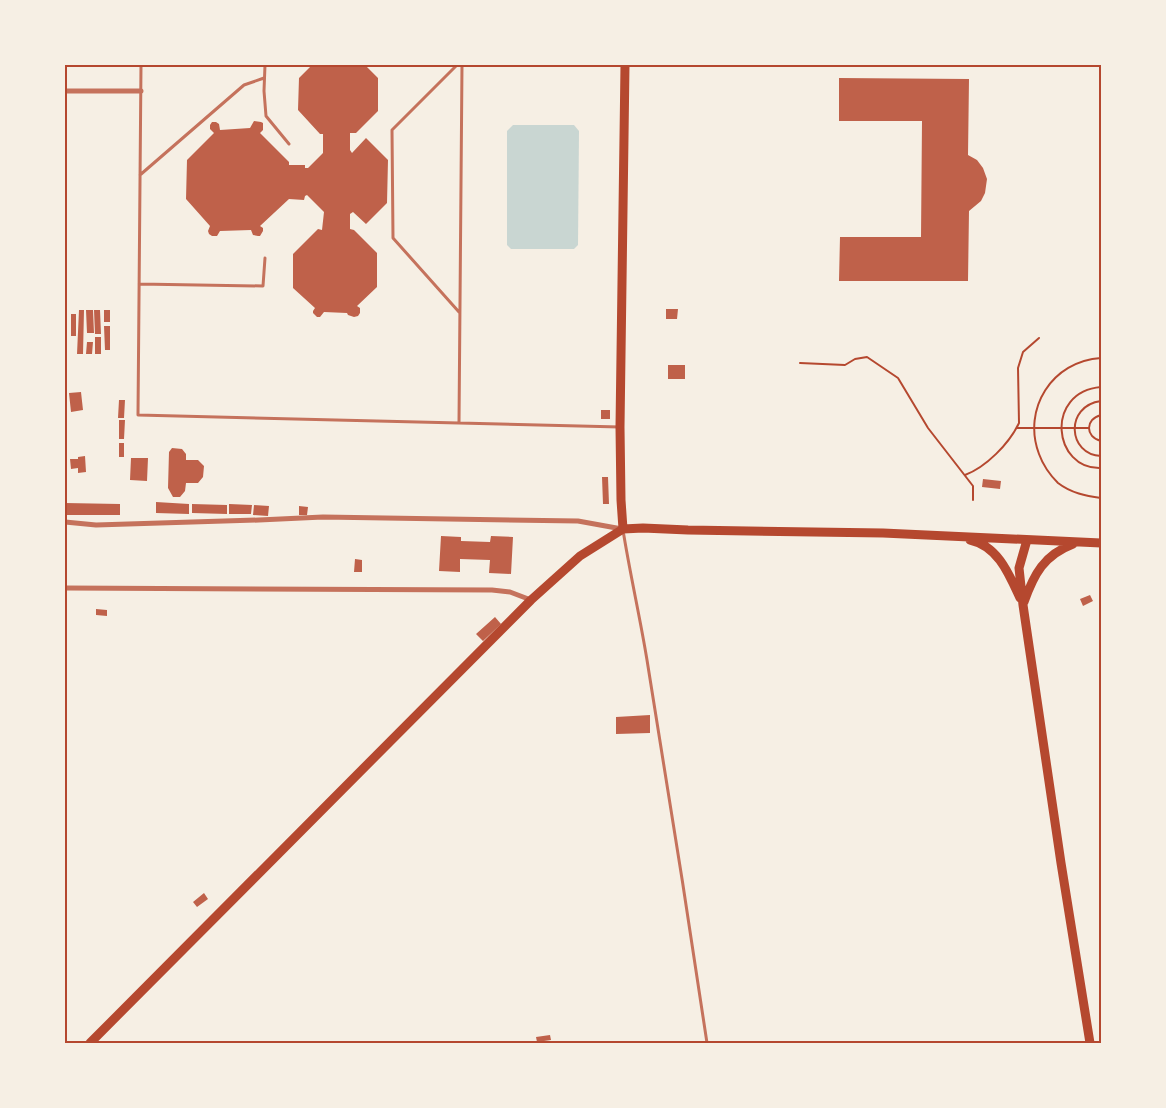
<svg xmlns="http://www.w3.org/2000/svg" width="1166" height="1108" font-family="'Space Grotesk',sans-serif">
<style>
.water{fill:#c9d6d2}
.building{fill:#bf614a}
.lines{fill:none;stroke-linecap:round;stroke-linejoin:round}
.path{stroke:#b5482f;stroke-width:2}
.service{stroke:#c5725c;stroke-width:3}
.minor{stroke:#c5725c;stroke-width:5}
.secondary{stroke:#b5482f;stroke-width:9}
.neatline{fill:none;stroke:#b5482f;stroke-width:2}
</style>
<rect width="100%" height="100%" fill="#f6efe4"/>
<path class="water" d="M513,125H574L579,131L578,245L574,249H511L507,245V131Z"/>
<path class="building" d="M312,65H365L378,78V111L356,133H350V150L352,153L366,138L388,160L387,203L366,224L353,212L350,214V229L354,230L377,253V287L357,306L360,308V313L358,316L354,317L348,315L347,313L324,312L320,317H317L313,313V311L315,308L293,288V254L318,229L322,230L324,212L307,195L305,196L304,200L289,199L260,226L263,228V231L260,236H258L253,235L251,230L220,231L217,236H212L209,234L208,231L210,226L186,199L187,160L214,133L210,129V125L212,122H216L219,124L220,130L250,128L254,121L261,122L263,123V130L260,133L289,162V165H305V168H308L323,153V134H320L298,110L299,78Z
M839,78L969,79L968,155L977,160L983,168L987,179L985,193L981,201L969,211L968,281H839L840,237H921L922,121H839Z
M666,309H678L677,319H666Z
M79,310H84L83,354H77Z
M86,310H93L94,333H87Z
M94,310H100L101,334H95Z
M104,310H110V322H104Z
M71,314H76V336H71Z
M104,326H110V350H105Z
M95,337H101V354H95Z
M87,342H93L92,354H86Z
M668,365H685V379H668Z
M81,392L83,410L71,412L69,393Z
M119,400H125L124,418H118Z
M601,410H610V419H601Z
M119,420H125L124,439H119Z
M119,443H124V457H119Z
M172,448L182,449L186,454V460H198L204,466L203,477L198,483H186L185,491L180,497H173L168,488L169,452Z
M85,456L86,472L78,473V468L71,469L70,459H78V457Z
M131,458H148L147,481L130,480Z
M602,477H608L609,504H603Z
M983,479L1001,481L1000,489L982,487Z
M156,502L189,504V514L156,513Z
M65,503L120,504V515H65Z
M192,504L227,505V514L192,513Z
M229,504L252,505L251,514H229Z
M254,505L269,506L268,516L253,515Z
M299,506L308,507L307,515H299Z
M441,536L461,537V541L490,542L491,536L513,537L511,574L489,573L490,560L460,559V572L439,571Z
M355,559L362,560V572H354Z
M1090,595L1093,601L1083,606L1080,599Z
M96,609L107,610V616L96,615Z
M495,617L501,624L483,641L476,634Z
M650,715V733L616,734V717Z
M204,893L208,899L197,907L193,902Z
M550,1035L551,1040L537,1042L536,1037Z"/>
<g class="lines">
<path class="path" d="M1101,358C1052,361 1022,409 1039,454C1043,465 1050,475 1058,483C1071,493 1086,496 1101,498
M800,363L845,365L855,359L867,357L898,378L928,428L973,486V500
M1101,387C1044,392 1053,470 1101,468
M1101,401C1064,406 1068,455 1101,456
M1101,415C1085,419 1085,437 1101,441
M1017,428H1089
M965,475C986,467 1009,444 1019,423L1018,368L1023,352L1039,338"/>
<path class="service" d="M141,65L138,415L620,427
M265,65L264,91L266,116L289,144
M457,65L392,130L393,238L459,312
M140,175L244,85L264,78
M139,284L263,286L265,258
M459,423L462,65
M623,530C630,574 640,617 647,660C668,788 688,915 707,1043"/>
<path class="minor" d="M65,91H141
M65,522L96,525L259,520L323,517L578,521L622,529
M65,588L492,590L510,592L531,600"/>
<path class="secondary" d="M623,529L621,500L620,427L625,65
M970,540C998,546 1009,574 1020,598
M1027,540L1019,568L1023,605L1061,863L1090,1043
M1024,602C1034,574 1044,555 1073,544
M90,1043L531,600L580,556L623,529L643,528L688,530L883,533L1101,543"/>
</g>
<rect width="1166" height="1108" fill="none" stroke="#f6efe4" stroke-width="132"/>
<rect x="66" y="66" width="1034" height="976" class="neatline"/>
</svg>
